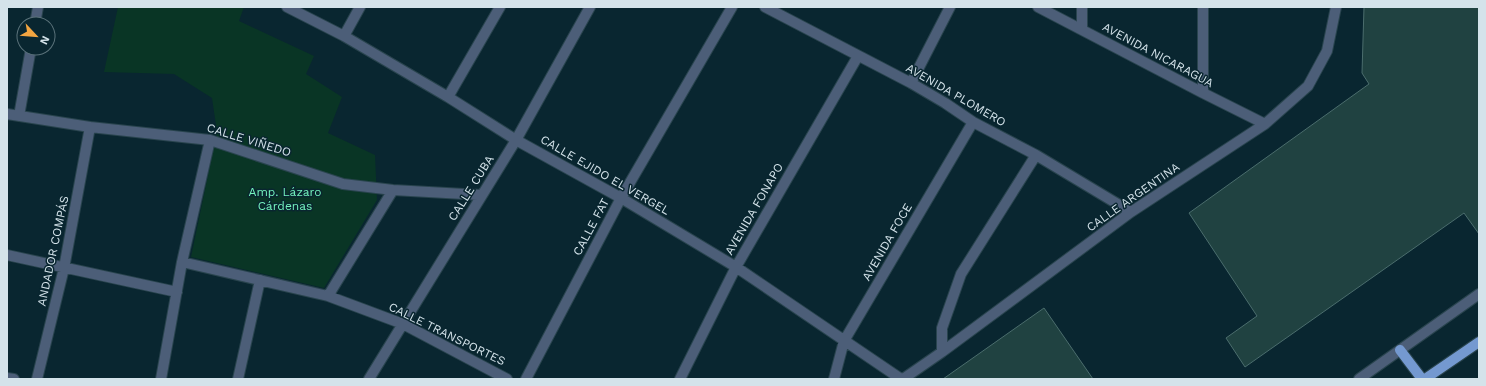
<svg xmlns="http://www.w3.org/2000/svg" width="1486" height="386" font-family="'Work Sans',sans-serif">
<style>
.green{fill:#093525}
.building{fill:#204241;stroke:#4b6d6d}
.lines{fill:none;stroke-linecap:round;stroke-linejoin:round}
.minor-casing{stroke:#29444e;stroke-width:12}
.tertiary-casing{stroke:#29444e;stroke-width:12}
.primary-casing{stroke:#29444e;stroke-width:12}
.minor{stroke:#4c5e78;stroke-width:10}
.tertiary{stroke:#4c5e78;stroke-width:10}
.primary{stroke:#7499d0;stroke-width:10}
.labels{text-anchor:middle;stroke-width:3;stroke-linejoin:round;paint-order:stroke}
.street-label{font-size:12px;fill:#d4e3ea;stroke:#092630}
.park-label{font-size:12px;fill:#74f3bd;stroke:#092630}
</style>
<rect width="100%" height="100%" fill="#092630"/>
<path class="green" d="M118,7H244L239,21L314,56L306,74L342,97L328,133L375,155L377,200L324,288L191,257L217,132L212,98L174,74L104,72Z"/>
<path class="building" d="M1364,7H1479V234L1464,213L1245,367L1226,338L1257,316L1189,213L1369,84L1362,73Z
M1044,308L1093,379H943Z"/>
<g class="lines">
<defs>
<path id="minor" d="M287,7L344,36L448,97L516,140L621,198L736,267L901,379
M765,7L911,83L945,103L973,122L1036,155L1131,212
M1038,7L1203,93L1265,124
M1203,7V93
M35,24L38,7
M1082,29V7
M344,36L360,7
M911,83L950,7
M448,97L500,7
M7,114L90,127L210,140L343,184L393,190L482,195
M19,116L31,48
M7,255L177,292
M182,262L328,296L403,324L507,379
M328,296L393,190
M942,352V328L961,274L1036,155
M7,378L14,379
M37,379L64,268L90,127
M161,379L182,262L210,140
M238,379L260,280
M369,379L516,140L590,7
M526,379L621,198L732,7
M680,379L736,267L858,56
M834,379L844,341L973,122
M903,379L942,352L1131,212L1265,124L1308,86L1327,51L1336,7"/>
<path id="tertiary" d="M1359,379L1479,294"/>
<path id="primary" d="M1400,350L1422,379
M1425,379L1479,342"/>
</defs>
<use href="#minor" class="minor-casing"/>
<use href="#tertiary" class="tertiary-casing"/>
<use href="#primary" class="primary-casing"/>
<use href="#minor" class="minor"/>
<use href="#tertiary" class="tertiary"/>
<use href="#primary" class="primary"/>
</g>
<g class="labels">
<g class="street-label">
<text transform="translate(1158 55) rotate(28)" y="4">AVENIDA NICARAGUA</text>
<text transform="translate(956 95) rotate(30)" y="4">AVENIDA PLOMERO</text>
<text transform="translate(249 140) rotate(17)" y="4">CALLE VIÑEDO</text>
<text transform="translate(605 175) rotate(30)" y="4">CALLE EJIDO EL VERGEL</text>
<text transform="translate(471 188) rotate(-58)" y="4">CALLE CUBA</text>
<text transform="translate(1133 197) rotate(-35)" y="4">CALLE ARGENTINA</text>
<text transform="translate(754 209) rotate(-60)" y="4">AVENIDA FONAPO</text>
<text transform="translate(591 227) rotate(-62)" y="4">CALLE FAT</text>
<text transform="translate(887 242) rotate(-60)" y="4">AVENIDA FOCE</text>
<text transform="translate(53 251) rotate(-78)" y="4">ANDADOR COMPÁS</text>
<text transform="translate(447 334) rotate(26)" y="4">CALLE TRANSPORTES</text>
</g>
<g class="park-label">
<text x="285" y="196">Amp. Lázaro<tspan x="285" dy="14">Cárdenas</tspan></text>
</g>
</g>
<rect width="1486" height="386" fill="none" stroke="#d4e3ea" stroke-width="16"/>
<g transform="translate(36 36) rotate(116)"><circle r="19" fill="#092630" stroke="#5a727a"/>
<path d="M0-3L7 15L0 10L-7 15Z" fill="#f2a541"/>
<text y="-6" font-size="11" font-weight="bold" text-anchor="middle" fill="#d4e3ea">N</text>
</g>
</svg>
